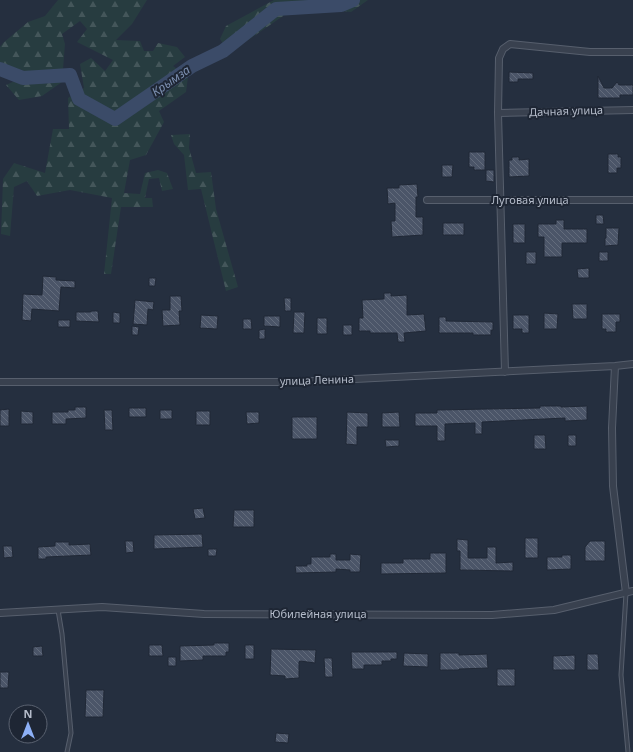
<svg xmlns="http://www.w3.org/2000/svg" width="633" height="752" font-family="'Noto Sans',sans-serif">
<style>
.forest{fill:url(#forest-firs)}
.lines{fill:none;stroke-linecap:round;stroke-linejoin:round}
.river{stroke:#3b4b68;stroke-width:14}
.building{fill:url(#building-back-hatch);stroke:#202836}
.lane-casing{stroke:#575f6d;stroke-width:5}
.street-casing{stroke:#575f6d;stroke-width:8}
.lane{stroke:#39414f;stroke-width:3}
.street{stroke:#39414f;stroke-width:6}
.labels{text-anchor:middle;stroke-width:4;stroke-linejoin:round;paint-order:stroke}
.street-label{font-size:11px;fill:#b5bcca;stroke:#1e2634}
.water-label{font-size:12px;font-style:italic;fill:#7d90b1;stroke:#1e2634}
</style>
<defs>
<pattern id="forest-firs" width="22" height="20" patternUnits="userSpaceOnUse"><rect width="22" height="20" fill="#273c40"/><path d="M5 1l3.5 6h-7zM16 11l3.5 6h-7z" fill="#44565a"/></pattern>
<pattern id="building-back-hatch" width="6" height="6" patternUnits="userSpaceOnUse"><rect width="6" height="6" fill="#4b5568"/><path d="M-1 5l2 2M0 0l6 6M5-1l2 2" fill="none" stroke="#636c7c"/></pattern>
</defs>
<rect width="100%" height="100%" fill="#252f3f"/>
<path class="forest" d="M58,0H147L132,24L116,40L140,41L144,51H153L158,43L177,47L185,57L173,66L188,77L186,92L159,111L164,122L146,155L130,160L124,193L140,194L145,173L158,170L167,173L173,189L162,191L159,178L149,179L145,198H152L153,207H121L111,274H104L112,198L70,190L37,196L27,181L14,187L10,236L1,234L3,179L14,163L45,173L53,129H69L68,98L84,88L80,64L91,58L105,71L113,60L77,42L87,29L80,21L62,34L65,44L62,82L42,96L19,100L6,85L32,73L3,65L0,67V47L3,43L28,22L45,16Z
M274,0H368L351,12L327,10L286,14L229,53L220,39L226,26Z
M190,134L189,148L196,173L211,172L216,209L238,287L226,291L201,189L188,190L184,155L174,144L171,135Z"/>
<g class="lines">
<path class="river" d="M0,69L23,78L70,75L79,99L115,119L192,66L223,51L276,9L341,5L353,0"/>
</g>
<path class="building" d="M509,72L533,73V79H518V82H509Z
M598,76L604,88H612L617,82L619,85H633V95H620V98H598Z
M469,152H485V170H474V167H469Z
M608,154H618V157H621V168H617V173H608Z
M512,157H519V160L529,159V176L509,177V160H512Z
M442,165H453L452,177H442Z
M486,170H494V182L486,181Z
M417,184L418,197H416V217H423V235L392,237L391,221H395V203L388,204L387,188H399V185Z
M596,215H603L604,224H596Z
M556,220H564V229H587V243H562V257H544V237H538V224H556Z
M443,223H464V235H443Z
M513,224H525V243H513Z
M606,228H619L618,245L605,246V238H606Z
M526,252H536V264H526Z
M599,252H608V261H599Z
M589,268V278H578L577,269Z
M43,276L56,277V280L75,281V288L61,287L59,311L32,309L31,321L22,320L23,294L42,295Z
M149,278H156L155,286H149Z
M384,293H391V296L407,295V315L424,314L426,331L404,333L405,342H398L397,333H370V331H359V318H363L362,300L384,299Z
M170,296H181L182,311H179L180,325L163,326L162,310H170Z
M284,298H291V311H285Z
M135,300L154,302L153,310L148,309L147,325L133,324Z
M572,304H587V319H573Z
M91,311H98L99,322L76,321V312H91Z
M113,312L120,313V323H113Z
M294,312H305L304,333H293Z
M544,313L558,314L557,329H544Z
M602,314H620V322H616V332H606V329H602Z
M201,315L218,316L217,329L200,328Z
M513,315H529V333H522V329H513Z
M264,316H280V327L264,326Z
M439,317H446V321L493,322V330H491V335H473V333H439Z
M317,318H327V334H317Z
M243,319H251L252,329H243Z
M58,320H70V327H58Z
M343,325H352V335H343Z
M132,326L139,327L138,335H132Z
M265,329V339H259V330Z
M540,406H561V407L587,406V420L565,421V418L482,422V434H475V423L445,424V441H437V426H415V413H437V410L540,408Z
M75,407H86V418L66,419V424H52V412H68V410H75Z
M129,408H146V417H129Z
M9,409V426H0V410Z
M104,410H112L113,430H105Z
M160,410H172V419H160Z
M21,411L33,412V424H21Z
M196,411H210V425H196Z
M246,412H259V423L247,424Z
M347,412L368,413V427H357V445L346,444Z
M399,412L400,427H382V413Z
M292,417H317V439H292Z
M534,435H545L546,449H534Z
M568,435H576V446H568Z
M385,440H399V446L386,447Z
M203,508L205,518L195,519L193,509Z
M234,510H254V527H233Z
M202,534L203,547L154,549V535Z
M525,538H538V558H525Z
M457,539L468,540V558H487V547H496V563L513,562V571L460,570V551H457Z
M125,541H133L134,552L126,553Z
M590,541H605V561H585V547Z
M55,542H69V545L90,544L91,555L46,557V559H38V547L55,546Z
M3,546H12L13,557L4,558Z
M208,549H217L216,556H208Z
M430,553H446V573L381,574V563H403V559H430Z
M330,554H336V560H350V554L361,555L360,572H350V570L336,569V572L296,573L295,566H307V564H311V557H330Z
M562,555H571V569L547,570V557H562Z
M214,643H229V652H226V656H203V660L180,661V646L214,645Z
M149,645H162L163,656H149Z
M245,645H254V659H245Z
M42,646L43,656H33V647Z
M271,649L316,650L315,663L300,661L299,662V678L285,679V676L270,675Z
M351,652H397V659H391V661H382V665H364V669H352Z
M404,653L428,654V667L403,666Z
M440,653H459V655L487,654L488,668L459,669V670H440Z
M587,654H598L599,670H587Z
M575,655V670H553V656Z
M168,657H176V666H168Z
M324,658H332L333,677H325Z
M497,669H515V686H497Z
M0,672H9L8,688H0Z
M86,690H104L103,717H85Z
M276,733L289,734L288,743L275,742Z"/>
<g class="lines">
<defs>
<path id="lane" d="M626,593L621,675L628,752
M58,610L62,634L71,733L67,752"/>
<path id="street" d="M498,113L633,110
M427,200H633
M615,366L612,428L613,486L626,593
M505,372L498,113L499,58L503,49L510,44L590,52H633
M0,382H295L615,366L633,364
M0,613L102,607L204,614L492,615L554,610L633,591"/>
</defs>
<use href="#lane" class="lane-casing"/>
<use href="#street" class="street-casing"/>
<use href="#lane" class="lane"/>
<use href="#street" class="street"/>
</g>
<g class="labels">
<g class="street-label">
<text transform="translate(566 111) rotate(-2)" y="4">Дачная улица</text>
<text x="530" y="204">Луговая улица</text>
<text transform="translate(317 380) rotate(-2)" y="4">улица Ленина</text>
<text x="318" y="618">Юбилейная улица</text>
</g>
<g class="water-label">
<text transform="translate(171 81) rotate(-35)" y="4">Крымза</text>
</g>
</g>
<g transform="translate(28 724)"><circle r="19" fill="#1e2634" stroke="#5a6270"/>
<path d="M0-3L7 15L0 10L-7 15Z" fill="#8db0f7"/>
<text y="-6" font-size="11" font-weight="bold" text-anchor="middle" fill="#b5bcca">N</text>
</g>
</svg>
